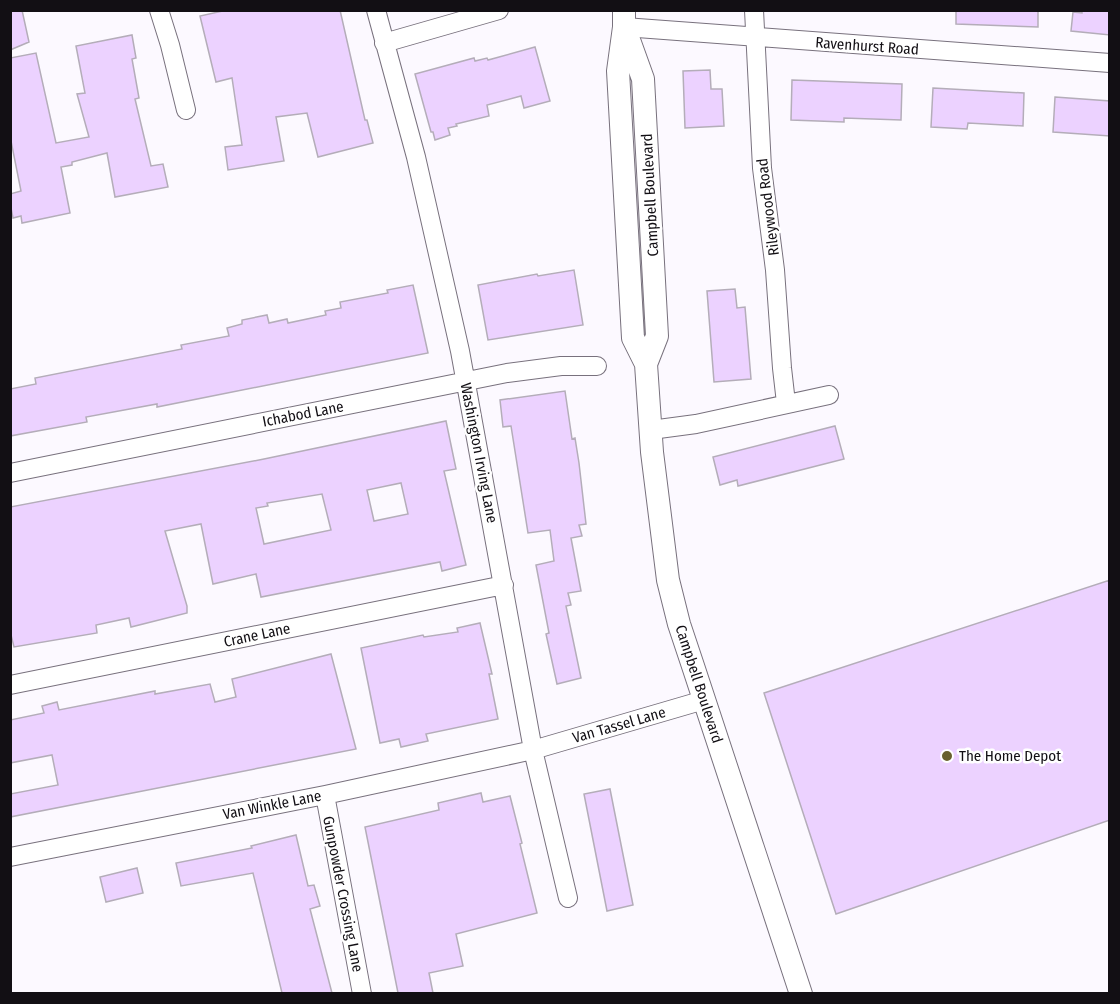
<svg xmlns="http://www.w3.org/2000/svg" width="1120" height="1004" font-family="'Fira Sans Condensed',sans-serif">
<style>
.building{fill:#ecd2ff;stroke:#b4adb9;stroke-width:1.5;fill-rule:evenodd}
.lines{fill:none;stroke-linecap:round;stroke-linejoin:round}
.minor-casing{stroke:#78717d;stroke-width:20}
.tertiary-casing{stroke:#78717d;stroke-width:24}
.minor{stroke:#fff;stroke-width:18}
.tertiary{stroke:#fff;stroke-width:22}
.poi-dot{fill:#68602c;stroke:#fff;stroke-width:2}
.labels{text-anchor:middle;stroke-width:5;stroke-linejoin:round;paint-order:stroke}
.street-label{font-size:15px;fill:#120f14;stroke:#fff}
.poi-label{font-size:15px;fill:#120f14;stroke:#fff;text-anchor:start}
</style>
<rect width="100%" height="100%" fill="#fcf9ff"/>
<path class="building" d="M10,10H22L29,42L10,50Z
M227,10H340L365,120H367L373,143L318,157L307,113L276,117L284,161L228,170L225,147L242,145L232,78L216,82L200,16Z
M956,10H1038V27L956,24Z
M1082,10H1110V35L1071,31L1073,12L1082,13Z
M132,35L136,58L132,59L139,98L135,99L151,166L163,164L168,187L115,197L107,153L72,162V165L61,167L70,213L22,223L21,216L13,218L10,203V194L21,191L10,136V58L36,53L56,143L89,137L77,94L85,93L76,46Z
M535,47L550,101L524,108L521,96L487,105L489,116L456,124L457,126L448,128L450,135L435,140L433,132H431L415,74L474,58L475,61L487,58L488,60Z
M710,70L711,89H722L724,126L685,128L683,71Z
M792,80L902,84L901,120L844,118V122L791,120Z
M933,88L1024,93L1023,126L968,123L967,129L931,127Z
M1055,97L1110,101V136L1053,132Z
M574,270L583,325L488,340L478,285L537,274L538,276Z
M413,285L428,353L157,407V404L86,417L87,422L10,436V389L36,384L35,378L182,349L181,345L229,336L227,328L242,324V320L267,315L269,323L287,319L288,323L326,315L325,311L341,308L340,302L388,293L387,290Z
M735,289L737,308L745,307L751,379L714,382L707,291Z
M565,391L572,439L575,438L579,463L586,524L579,525L582,536L571,538L581,591L568,593L571,605L566,606L581,678L557,684L546,634L549,633L536,565L554,561L550,530L528,533L511,426L503,427L500,400Z
M446,421L456,469L444,471L466,565L442,571L440,562L261,597L256,574L213,584L201,524L165,531L187,606V613L131,627L129,618L96,625L97,633L14,647L10,631V507L264,459ZM401,483L408,514L374,521L367,490ZM322,494L331,530L264,544L256,508L268,506L267,503Z
M835,426L844,459L738,486L737,480L720,485L713,457Z
M1110,580V820L836,914L764,693Z
M480,623L492,674H489L498,719L426,734L428,741L401,747L399,739L380,743L361,648L423,635L424,637L458,632L457,628Z
M331,654L356,749L10,817V794L58,785L52,755L10,763V720L44,713L42,706L57,702L59,710L155,691V694L210,684L215,702L236,697L232,679Z
M610,789L633,905L607,911L584,794Z
M481,793L483,802L510,796L522,843L520,844L537,913L456,934L463,966L429,973L433,993H398L365,827L439,810L438,803Z
M296,835L308,886L314,885L320,906L310,909L332,993H282L253,873L181,886L176,863L252,848L251,846Z
M137,868L143,893L106,902L100,877Z"/>
<g class="lines">
<defs>
<path id="minor" d="M159,10L170,45L186,110
M376,10L416,157L460,351L533,750L568,898
M754,10L762,168L775,270L782,368L786,403
M624,27L1110,63
M384,43L499,10
M651,430L696,424L829,395
M10,473L507,373L561,366H597
M10,685L504,585
M325,795L362,994
M10,857L325,795L533,750L704,700"/>
<path id="tertiary" d="M624,10V27L618,71L633,338L646,364L652,452L668,580L679,624L694,669L801,994
M625,29L643,79L657,336L646,364"/>
</defs>
<use href="#minor" class="minor-casing"/>
<use href="#tertiary" class="tertiary-casing"/>
<use href="#minor" class="minor"/>
<use href="#tertiary" class="tertiary"/>
</g>
<circle class="poi-dot" cx="947" cy="756" r="6"/>
<g class="labels">
<g class="street-label">
<text transform="translate(867 46) rotate(4)" y="5">Ravenhurst Road</text>
<text transform="translate(650 195) rotate(-93)" y="5">Campbell Boulevard</text>
<text transform="translate(768 207) rotate(-97)" y="5">Rileywood Road</text>
<text transform="translate(303 414) rotate(-11)" y="5">Ichabod Lane</text>
<text transform="translate(479 453) rotate(79)" y="5">Washington Irving Lane</text>
<text transform="translate(257 635) rotate(-12)" y="5">Crane Lane</text>
<text transform="translate(699 684) rotate(72)" y="5">Campbell Boulevard</text>
<text transform="translate(619 725) rotate(-16)" y="5">Van Tassel Lane</text>
<text transform="translate(272 805) rotate(-11)" y="5">Van Winkle Lane</text>
<text transform="translate(343 894) rotate(79)" y="5">Gunpowder Crossing Lane</text>
</g>
<g class="poi-label">
<text x="959" y="761">The Home Depot</text>
</g>
</g>
<rect width="1120" height="1004" fill="none" stroke="#120f14" stroke-width="24"/>
</svg>
